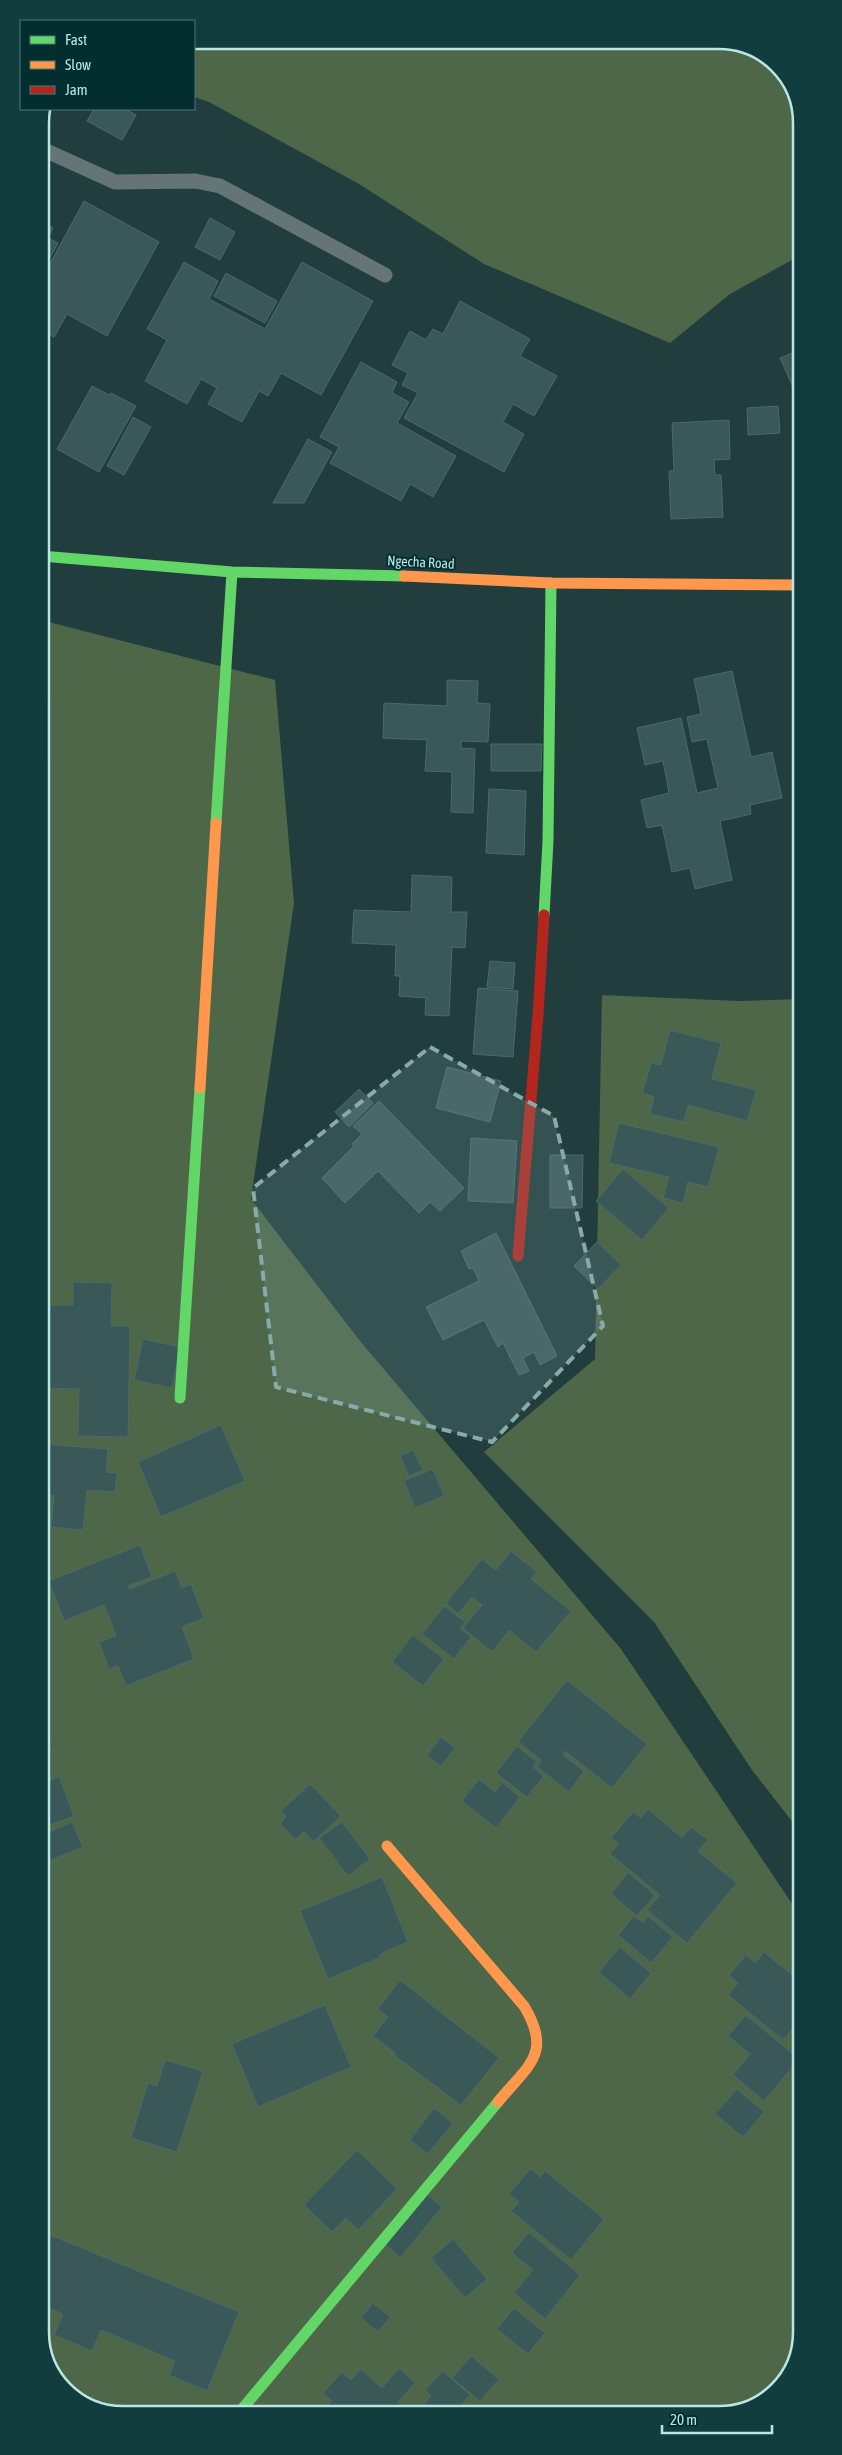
<svg xmlns="http://www.w3.org/2000/svg" width="842" height="2455" font-family="'Asap Condensed',sans-serif">
<style>
.green{fill:#4d6748}
.building{fill:#3b5859;stroke:#4b6a6a}
.lines{fill:none;stroke-linecap:round;stroke-linejoin:round}
.lane{stroke:#657475;stroke-width:15}
.fast{stroke:#63d668;stroke-width:11}
.slow{stroke:#ff974d;stroke-width:11}
.jam{stroke:#b3261e;stroke-width:11}
.marked{fill:#85abab;fill-opacity:0.2;stroke:#85abab;stroke-width:4;stroke-dasharray:10 6;stroke-linejoin:round}
.labels{text-anchor:middle;stroke-width:4;stroke-linejoin:round;paint-order:stroke}
.street-label{font-size:14px;fill:#bbe6e6;stroke:#022e2f}
.rim{fill:none;stroke:#bbe6e6;stroke-width:2.5}
</style>
<rect width="100%" height="100%" fill="#213d3e"/>
<path class="green" d="M725,40L773,60L799,102V256L730,294L670,343L484,264L359,184L209,102L194,97V45Z
M41,620L275,680L294,903L251,1199L360,1341L621,1649L801,1917L802,2332L785,2383L740,2412L117,2415L69,2395L43,2353Z
M602,995L739,1001L800,999L801,1833L752,1770L654,1622L484,1452L595,1359Z"/>
<path class="building" d="M94,109H125L136,115L122,140L87,121Z
M84,201L159,242L107,336L67,314L54,337L45,332L40,340V268L46,271Z
M210,218L235,232L220,260L195,247Z
M40,221L53,228L48,238L58,243L45,267L40,264Z
M184,262L218,281L209,299L265,329L302,262L373,301L321,395L281,373L268,396L259,391L242,422L208,404L217,388L201,379L187,404L145,381L167,340L147,329Z
M226,273L277,301L265,323L214,296Z
M460,301L530,339L520,356L557,376L534,416L513,404L503,422L524,434L504,472L404,418L418,393L402,385L408,373L392,365L410,331L426,340L433,329L443,334Z
M800,350V403L780,358Z
M361,362L397,382L392,393L409,402L397,423L456,456L433,497L410,484L401,501L330,463L339,447L320,437Z
M92,386L109,395L111,393L136,406L99,472L57,449Z
M778,406L780,433L748,435L747,408Z
M133,417L151,427L124,475L107,466Z
M729,420L730,459L714,460L715,475H721L723,517L671,519L669,471H674L672,423Z
M308,439L332,452L304,503H273Z
M732,671L751,757L772,752L782,798L750,805L751,814L720,821L732,880L695,889L690,868L672,872L662,825L647,828L641,800L669,793L663,761L645,765L637,728L681,718L697,793L718,788L707,739L692,742L687,717L701,714L694,679Z
M447,680L478,681L477,703L490,704L488,742L461,741V748L475,749L473,813L451,812L452,772L425,771L427,740L383,738L384,703L447,706Z
M491,744H542L541,771H491Z
M489,789L526,791L524,855L486,853Z
M412,875L452,877L451,912H467L465,948L452,947L449,1016L425,1015L426,998L399,996L400,976H395L396,945L352,943L354,910L411,912Z
M490,961L515,963L513,989L487,987Z
M478,988L518,991L513,1057L473,1054Z
M670,1030L721,1043L712,1079L756,1090L747,1121L688,1105L684,1122L650,1114L654,1097L642,1093L651,1063L661,1065Z
M447,1067L501,1081L490,1122L436,1108Z
M359,1089L373,1103L349,1127L335,1112Z
M379,1101L464,1188L440,1211L430,1202L419,1213L378,1171L345,1203L322,1178L354,1146L352,1144L362,1134L353,1126Z
M619,1123L719,1147L708,1187L688,1182L683,1203L663,1198L669,1177L609,1163Z
M471,1138L517,1141L513,1203L468,1201Z
M550,1155H583L582,1208H550Z
M623,1169L669,1208L642,1240L596,1201Z
M496,1233L557,1356L540,1365L534,1352L523,1358L529,1371L519,1375L503,1343L498,1347L484,1320L443,1340L426,1307L479,1281L473,1268L469,1269L461,1251Z
M597,1242L621,1265L598,1289L574,1266Z
M73,1282L112,1283L111,1326H130L128,1437L78,1436L79,1389L42,1388V1305H73Z
M143,1339L180,1347L172,1388L134,1380Z
M221,1425L245,1481L161,1517L138,1462Z
M42,1444L108,1449L106,1472L117,1473L115,1492L87,1490L83,1530L51,1527L54,1496L42,1495Z
M413,1450L423,1470L409,1476L400,1456Z
M433,1469L444,1496L415,1508L404,1481Z
M140,1545L152,1577L128,1586L130,1589L175,1571L182,1588L191,1584L204,1618L182,1627L194,1659L126,1686L118,1666L109,1669L99,1642L116,1636L104,1605L64,1621L49,1581Z
M511,1551L537,1572L531,1579L571,1611L536,1652L509,1630L492,1652L463,1628L482,1605L472,1597L458,1614L446,1603L482,1559L496,1570Z
M444,1606L465,1622L460,1628L471,1637L454,1659L422,1634Z
M413,1635L444,1659L423,1686L392,1662Z
M567,1680L647,1744L612,1788L565,1751L563,1755L584,1771L569,1792L537,1767L541,1760L518,1742Z
M42,1720L53,1747L42,1751Z
M441,1737L455,1748L441,1766L427,1755Z
M517,1746L537,1762L533,1767L544,1776L527,1797L496,1773Z
M59,1777L74,1816L42,1828V1783Z
M479,1779L495,1792L502,1782L520,1797L496,1828L462,1801Z
M310,1784L341,1816L313,1842L304,1831L295,1840L280,1823L286,1817L281,1811Z
M648,1809L682,1838L691,1827L708,1840L698,1851L737,1883L687,1943L647,1910L660,1895L610,1854L619,1844L611,1838L633,1812L641,1818Z
M72,1822L83,1847L42,1864V1835Z
M342,1822L370,1859L348,1876L319,1838Z
M628,1872L655,1895L637,1916L611,1894Z
M382,1877L408,1942L380,1954L381,1957L328,1979L300,1911Z
M634,1916L643,1923L648,1916L673,1937L651,1963L618,1935Z
M620,1947L651,1973L630,1999L599,1972Z
M764,1952L802,1983V2018L783,2040L728,1995L738,1983L729,1975L746,1955L755,1963Z
M400,1980L499,2058L461,2105L394,2055L395,2053L373,2036L388,2017L378,2009Z
M325,2005L351,2067L258,2107L232,2044Z
M746,2015L799,2059L764,2101L733,2075L750,2054L728,2036Z
M165,2060L203,2071L177,2152L131,2138L148,2083L157,2086Z
M737,2089L764,2112L743,2137L715,2114Z
M434,2108L453,2123L428,2154L410,2140Z
M357,2150L397,2189L358,2230L346,2218L332,2232L304,2205Z
M531,2168L540,2177L545,2171L604,2219L571,2260L511,2211L519,2202L509,2194Z
M426,2193L442,2207L400,2258L385,2244Z
M529,2232L580,2275L545,2319L514,2293L533,2270L512,2253Z
M50,2235L239,2312L207,2391L169,2375L175,2361L101,2330L92,2351L54,2335L63,2314L43,2306V2253Z
M453,2239L487,2279L465,2298L431,2258Z
M373,2303L390,2317L378,2332L361,2318Z
M514,2308L545,2333L528,2354L497,2329Z
M471,2356L499,2379L480,2401L452,2378Z
M399,2368L415,2383L398,2402L411,2414H321L332,2401L323,2393L342,2372L351,2380L361,2369L382,2388Z
M443,2371L470,2395L454,2413H435L424,2404L431,2396L425,2390Z"/>
<g class="lines">
<path class="lane" d="M40,148L115,182L195,181L220,186L385,275"/>
<path class="fast" d="M41,556L232,572L404,576
M216,823L232,572
M544,915L548,841L551,583
M180,1398L200,1088
M238,2414L498,2102"/>
<path class="slow" d="M404,576L551,583L800,585
M200,1088L216,823
M387,1846L524,2006C553,2054 528,2065 498,2102"/>
<path class="jam" d="M518,1256L538,1015L544,915"/>
</g>
<path class="marked" d="M430,1047L554,1116L603,1326L492,1442L276,1387L253,1188Z"/>
<g class="labels">
<g class="street-label">
<text transform="translate(421 562) rotate(3)" y="5">Ngecha Road</text>
</g>
</g>
<path d="M0 0H842V2455H0ZM123 49H719A74 74 0 0 1 793 123V2332A74 74 0 0 1 719 2406H123A74 74 0 0 1 49 2332V123A74 74 0 0 1 123 49Z" fill="#113d3e" fill-rule="evenodd"/>
<path class="rim" d="M123 49H719A74 74 0 0 1 793 123V2332A74 74 0 0 1 719 2406H123A74 74 0 0 1 49 2332V123A74 74 0 0 1 123 49Z"/>
<rect x="20" y="20" width="175" height="90" fill="#022e2f" stroke="#4c7878"/>
<rect x="30" y="36" width="25" height="8" fill="#63d668" stroke="#4c7878"/>
<text x="65" y="45" font-size="15" fill="#bbe6e6">Fast</text>
<rect x="30" y="61" width="25" height="8" fill="#ff974d" stroke="#4c7878"/>
<text x="65" y="70" font-size="15" fill="#bbe6e6">Slow</text>
<rect x="30" y="86" width="25" height="8" fill="#b3261e" stroke="#4c7878"/>
<text x="65" y="95" font-size="15" fill="#bbe6e6">Jam</text>
<path d="M662 2425v8h110v-8" fill="none" stroke="#bbe6e6" stroke-width="2.5"/>
<text x="670" y="2425" font-size="15" fill="#bbe6e6" stroke="#022e2f" stroke-width="4" paint-order="stroke">20 m</text>
</svg>
